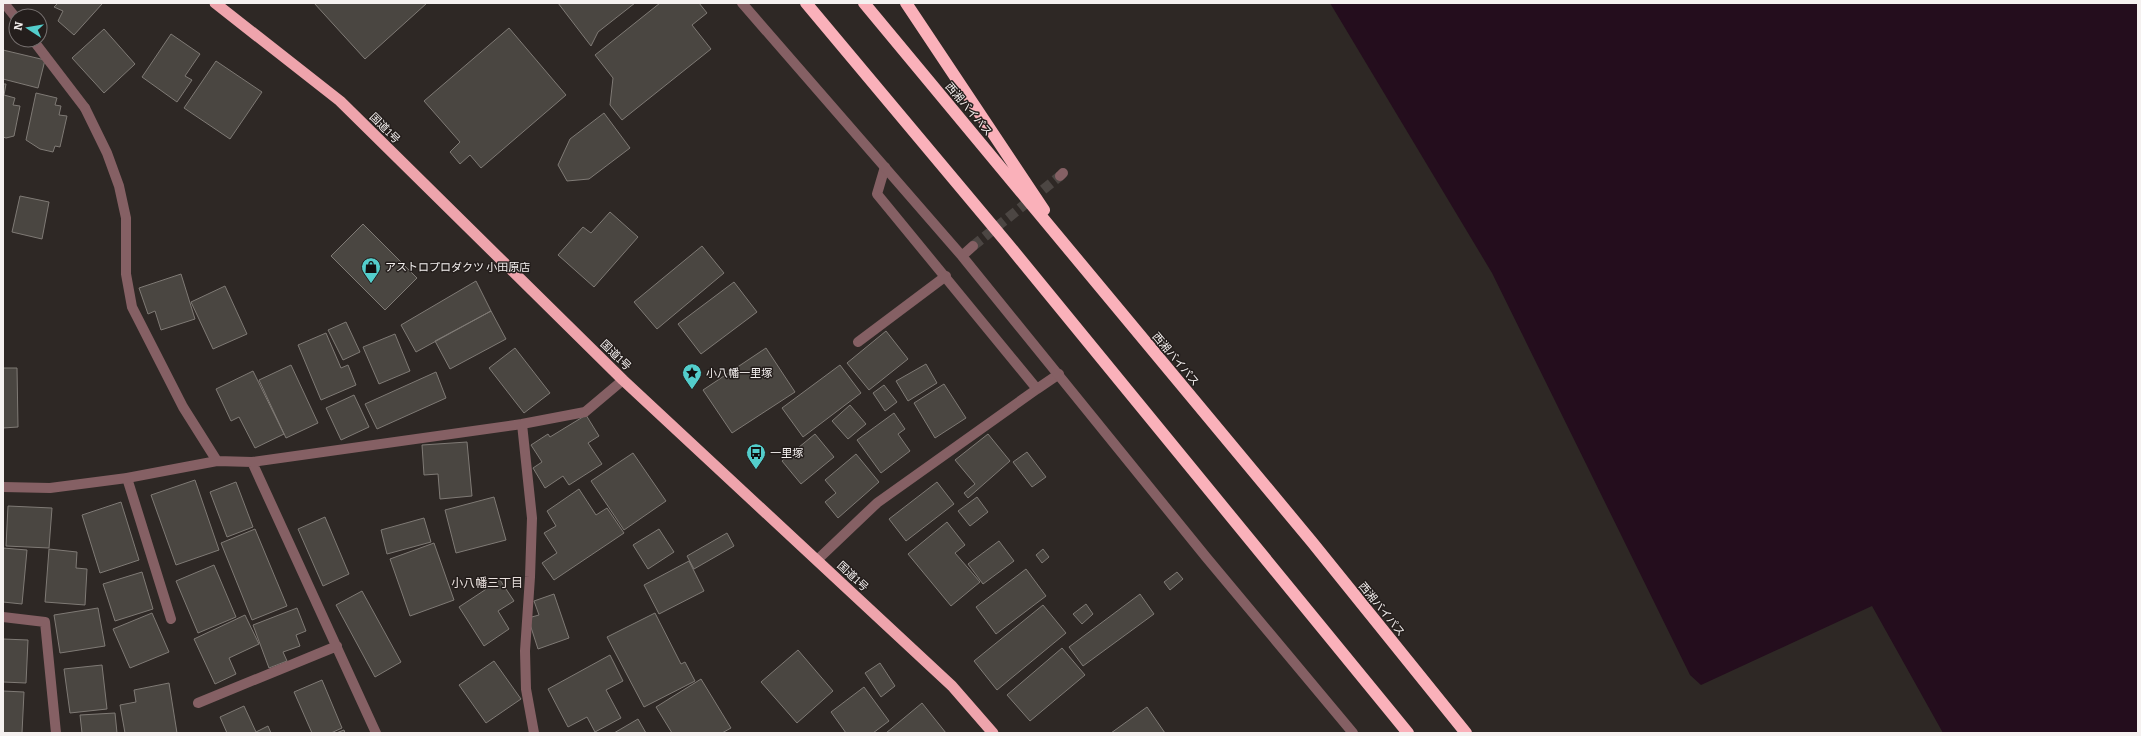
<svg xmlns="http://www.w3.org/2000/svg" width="2141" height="736" font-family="Bitter,'Noto Sans JP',serif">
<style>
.water{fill:#240d1d}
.building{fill:#4a4641;stroke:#7f7a75}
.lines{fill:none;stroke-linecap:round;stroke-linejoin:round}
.minor-tunnel{stroke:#4c4643;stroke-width:10;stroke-dasharray:10 5;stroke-linecap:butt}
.service{stroke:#856064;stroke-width:10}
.minor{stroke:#856064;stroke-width:10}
.trunk{stroke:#eea4ac;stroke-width:11}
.motorway{stroke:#fab1ba;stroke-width:12}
.labels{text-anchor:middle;stroke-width:3;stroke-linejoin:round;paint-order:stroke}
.street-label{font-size:11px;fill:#f5f1f0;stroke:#241e1c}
.poi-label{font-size:11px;fill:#f5f1f0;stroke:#241e1c;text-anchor:start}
.neighbourhood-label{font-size:12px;fill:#e9e0dd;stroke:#241e1c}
</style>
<rect width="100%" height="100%" fill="#2e2825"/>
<path class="water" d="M1330,3H2138V733H1943L1872,606L1701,685L1690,675L1492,273Z"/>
<path class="building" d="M58,3H101L102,4L74,35L58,21L63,11L54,7Z
M314,3H427L365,59Z
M558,3H635L598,32L591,46Z
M660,3H699L707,13L692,25L711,49L622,120L610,105L613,78L595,55Z
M509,28L566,95L481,168L470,155L460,164L450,152L460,142L424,101Z
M104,29L135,64L104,93L72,58Z
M171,34L200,54L185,76L192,80L177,102L142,77Z
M3,50L45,60L38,88L3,79Z
M216,61L262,92L230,139L184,108Z
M3,84H6L4,95L15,98L13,105L20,106L14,136L6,138L3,137Z
M36,93L57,98L55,105L61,106L59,115L67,116L60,147L55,146L53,152L40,149L26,140Z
M604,113L630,148L589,179L567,181L558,165L570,139Z
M20,196L49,202L42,239L12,232Z
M610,212L638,237L594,287L558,255L583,227L591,233Z
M363,224L417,278L385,310L331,256Z
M702,246L724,273L657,329L634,302Z
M181,274L195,319L161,330L155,311L148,314L139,288Z
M476,281L491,311L416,352L401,325Z
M734,282L757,312L701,354L678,324Z
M225,286L247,334L213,349L191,302Z
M491,311L506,339L450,369L435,341Z
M346,322L360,352L343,360L328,330Z
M886,331L908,359L869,390L847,363Z
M326,333L341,368L348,365L356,385L321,400L298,345Z
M395,334L410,371L379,384L363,347Z
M515,348L550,393L524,413L489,368Z
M766,348L795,392L732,433L703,390Z
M926,364L937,383L908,401L896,381Z
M291,365L318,423L286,438L259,380Z
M840,365L861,393L803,437L782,408Z
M3,368H17L18,427L3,428Z
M253,371L284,434L255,448L239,417L231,421L216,389Z
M436,372L446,398L377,429L365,404Z
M944,384L966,418L935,438L914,403Z
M884,385L897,402L885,411L873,393Z
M354,395L369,427L341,440L326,408Z
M850,405L866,424L848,439L832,421Z
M894,413L905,429L898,434L910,451L881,473L857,440Z
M586,415L599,436L588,443L602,464L569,485L563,476L545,488L533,468L542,462L531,445L548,434L550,437Z
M815,434L834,457L801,484L782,461Z
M988,434L1010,461L968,498L964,493L975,484L955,460Z
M467,442L472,496L440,499L438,474L424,475L422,445Z
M1027,452L1046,477L1032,487L1013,462Z
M633,453L666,501L624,530L591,481Z
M856,454L879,482L838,518L825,502L836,493L825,480Z
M195,480L219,550L176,565L151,495Z
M236,482L253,527L227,537L210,492Z
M937,482L954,504L906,541L889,519Z
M579,489L596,515L607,508L624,533L554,580L542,563L557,553L544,533L556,526L547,511Z
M494,497L506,540L456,553L445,510Z
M977,497L988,512L970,526L958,511Z
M121,502L139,560L100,573L82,515Z
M8,506L52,508L49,548L6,546Z
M325,517L349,574L323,586L298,529Z
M424,518L431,542L387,554L381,530Z
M947,522L965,545L955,553L980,582L951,606L908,554Z
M255,529L287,606L252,620L221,543Z
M659,529L674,552L648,569L633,545Z
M727,533L734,546L694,569L687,556Z
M999,541L1014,561L983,584L968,564Z
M434,543L454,600L410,616L390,559Z
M3,548L27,550L22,604L3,602Z
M49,549L77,552L76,568L87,569L85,605L45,602Z
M1043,549L1049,557L1042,563L1036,555Z
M689,561L704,591L659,614L644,585Z
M214,565L236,617L198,633L176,581Z
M1026,569L1046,596L996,634L976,607Z
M142,572L153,609L115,621L103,584Z
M1177,572L1183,579L1170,590L1164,582Z
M500,580L514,601L498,611L509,629L484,646L459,607Z
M362,591L401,662L375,677L336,605Z
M554,594L569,638L538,649L528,618L539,615L534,601Z
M1140,594L1154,614L1083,666L1069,647Z
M1086,604L1093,614L1082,624L1073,614Z
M1043,605L1066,633L997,690L974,661Z
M98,608L105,646L60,653L54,615Z
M297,608L306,631L296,635L300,646L283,652L287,661L269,668L253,625Z
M152,613L169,652L130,668L113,629Z
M655,613L681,664L685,662L695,681L644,707L607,637Z
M245,615L259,644L229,658L236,674L215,684L194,639Z
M3,639L28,640L26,683L3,682Z
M1062,648L1085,675L1030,721L1007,695Z
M798,650L833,691L797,723L761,682Z
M610,655L623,681L606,690L621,718L595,732L587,717L568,727L548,689Z
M494,661L521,699L486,723L459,685Z
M880,663L895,686L881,697L865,673Z
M102,665L107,709L70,713L64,669Z
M701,679L731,728L722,733H672L656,707Z
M322,680L342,728L331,733H312L294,692Z
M169,683L177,733H125L120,705L136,702L134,690Z
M864,687L889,721L873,733H846L831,712Z
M3,691L24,692L22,733H3Z
M922,703L946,733H886Z
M244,706L256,732L268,726L271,733H227L220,717Z
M1147,707L1165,733H1111Z
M115,713L117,733H82L80,715Z
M638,719L646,733H614Z
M344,730L345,733H336Z"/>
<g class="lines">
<path class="minor-tunnel" d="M973,246L1060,176"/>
<path class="service" d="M4,3L16,18
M33,40L85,108
M885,167L877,194L1037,389L1059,374
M858,342L946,276
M127,478L171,619
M817,560L877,503L1037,389"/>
<path class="minor" d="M742,3L962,256L1206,557L1353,733
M85,108L107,153L119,186L126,218V274L132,307L183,407L217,461
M1060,176L1063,173
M962,256L973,246
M522,424L532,518L530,577L525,651L526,689L534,733
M3,487L50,488L127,478L217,461L252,462
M3,617L45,622L56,733
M198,703L337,646
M376,733L252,462L522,424L585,412L623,380"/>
<path class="trunk" d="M215,3L340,101L623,380L952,686L993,733"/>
<path class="motorway" d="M806,3L1007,243L1408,733
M864,3L1312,542L1466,733
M906,3L1044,210"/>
</g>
<defs>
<symbol id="shop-pin" viewBox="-11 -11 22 30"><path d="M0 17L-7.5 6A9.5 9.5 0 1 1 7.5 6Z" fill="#53cdcb" stroke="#241e1c"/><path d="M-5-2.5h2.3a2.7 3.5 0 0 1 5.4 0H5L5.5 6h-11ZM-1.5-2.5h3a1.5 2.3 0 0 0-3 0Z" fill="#111"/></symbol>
<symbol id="sight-pin" viewBox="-11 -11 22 30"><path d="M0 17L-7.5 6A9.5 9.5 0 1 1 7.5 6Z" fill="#53cdcb" stroke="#241e1c"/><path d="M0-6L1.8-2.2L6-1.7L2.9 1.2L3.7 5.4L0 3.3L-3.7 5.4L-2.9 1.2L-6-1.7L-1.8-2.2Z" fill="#111"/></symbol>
<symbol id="bus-pin" viewBox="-11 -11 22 30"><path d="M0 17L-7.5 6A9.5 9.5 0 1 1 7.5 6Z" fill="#53cdcb" stroke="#241e1c"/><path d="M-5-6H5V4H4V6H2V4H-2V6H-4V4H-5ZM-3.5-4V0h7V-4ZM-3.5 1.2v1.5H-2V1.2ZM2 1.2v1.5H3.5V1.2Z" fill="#111"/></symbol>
</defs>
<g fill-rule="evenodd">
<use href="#shop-pin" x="360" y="256" width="22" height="30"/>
<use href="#sight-pin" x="681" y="362" width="22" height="30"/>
<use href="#bus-pin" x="745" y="442" width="22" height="30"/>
</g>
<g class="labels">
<g class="street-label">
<text transform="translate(969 109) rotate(50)" y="4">西湘バイパス</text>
<text transform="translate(385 128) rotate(45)" y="4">国道1号</text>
<text transform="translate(616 355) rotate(44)" y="4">国道1号</text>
<text transform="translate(1176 359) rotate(50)" y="4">西湘バイパス</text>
<text transform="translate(853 576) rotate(43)" y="4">国道1号</text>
<text transform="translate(1382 609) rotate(51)" y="4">西湘バイパス</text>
</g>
<g class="poi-label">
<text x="385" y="271">アストロプロダクツ 小田原店</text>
<text x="706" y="377">小八幡一里塚</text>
<text x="770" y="457">一里塚</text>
</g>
<g class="neighbourhood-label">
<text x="487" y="587">小八幡三丁目</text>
</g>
</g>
<rect width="2141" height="736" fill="none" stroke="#f5f1f0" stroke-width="8"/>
<g transform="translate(28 28) rotate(282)"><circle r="19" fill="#241e1c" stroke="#787271"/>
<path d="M0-3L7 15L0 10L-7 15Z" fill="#53cdcb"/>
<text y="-6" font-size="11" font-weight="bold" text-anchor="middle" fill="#f5f1f0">N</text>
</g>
</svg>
